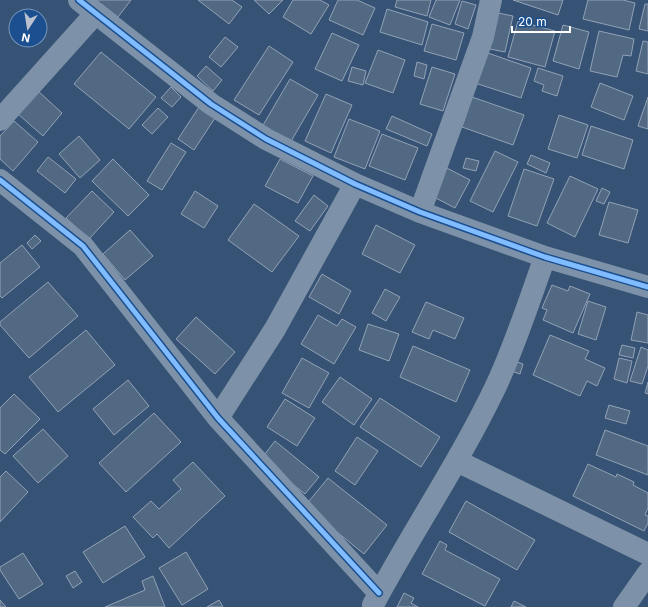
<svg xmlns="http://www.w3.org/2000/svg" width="648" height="607" font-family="Inter,sans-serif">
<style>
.building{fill:#526984;stroke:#92a2b6}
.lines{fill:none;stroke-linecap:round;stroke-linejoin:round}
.minor{stroke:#7d92a8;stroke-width:22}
.cycleway-casing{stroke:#1b4f8f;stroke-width:8}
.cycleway{stroke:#80bcff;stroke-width:5}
</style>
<rect width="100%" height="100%" fill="#365274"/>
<path class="building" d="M96,0H131L118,17Z
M198,0H232L242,7L229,24Z
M254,0H283L269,14Z
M293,0H320L329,5L311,34L283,17Z
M338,0H357L375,8L363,35L329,20Z
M397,0H431L427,16L395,7Z
M436,0H460L450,25L429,17Z
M513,0H563L558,15Z
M588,0H623L635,3L629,30L583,19Z
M462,1L476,5L468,29L455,24Z
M645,4H648V31L639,29Z
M387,9L428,22L422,45L380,32Z
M493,12L513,16L505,52L485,48Z
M518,21L555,31L545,67L508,57Z
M432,24L464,33L456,60L424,51Z
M563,25L589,32L579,69L553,61Z
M599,31L634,39L631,56L623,55L617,77L590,71Z
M332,33L359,45L342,81L315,69Z
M225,37L238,47L221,67L209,57Z
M643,41L648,42V74L636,71Z
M269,46L293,62L259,115L234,100Z
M378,50L405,60L393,93L365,83Z
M101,52L156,97L129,129L74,84Z
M485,52L531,68L521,98L475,83Z
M417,62L427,65L424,79L414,76Z
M206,66L222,80L213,91L197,76Z
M352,67L366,71L363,85L348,81Z
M432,67L455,74L443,111L420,104Z
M538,68L563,76L557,96L542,91L544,85L534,81Z
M290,79L318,95L290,143L262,127Z
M600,83L633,96L624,120L591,107Z
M171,87L181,97L172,107L161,98Z
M38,91L62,113L43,136L18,114Z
M326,94L352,105L331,153L305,141Z
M472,97L524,115L513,145L462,127Z
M648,97V129L638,126Z
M199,107L215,118L194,150L178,139Z
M158,108L168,117L152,134L142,125Z
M559,115L588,125L577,158L548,149Z
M392,116L432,134L427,146L386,129Z
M349,119L380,131L365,169L334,157Z
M14,121L38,142L13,171L0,159V136Z
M591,126L633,140L624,169L582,155Z
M382,134L418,148L405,180L369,166Z
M79,136L100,160L80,178L59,154Z
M171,143L186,152L162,190L147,181Z
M495,151L518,162L493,212L470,201Z
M531,155L550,163L546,173L527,164Z
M48,157L76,179L65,193L37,171Z
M466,158L479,161L476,171L463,168Z
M113,159L149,195L128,216L92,181Z
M280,159L313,176L298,203L265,186Z
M443,166L470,180L455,208L428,194Z
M524,169L554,179L537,226L508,216Z
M570,176L598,189L575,237L547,223Z
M602,188L610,192L604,204L596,201Z
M92,191L114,212L89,239L66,218Z
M195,191L218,206L204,228L181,214Z
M314,195L328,206L310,231L295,221Z
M609,202L638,210L628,243L599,235Z
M254,204L299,236L272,272L228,240Z
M376,225L415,245L400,273L362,254Z
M130,230L153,256L125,280L103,254Z
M35,235L41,241L32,249L27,243Z
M22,245L40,267L2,298L0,296V263Z
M322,274L351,291L339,314L309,297Z
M48,282L78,316L29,358L0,325V322Z
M552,285L568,291L570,286L590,294L573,333L543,320L547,310L542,308Z
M385,289L400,297L386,321L372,313Z
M588,301L606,307L596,340L578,334Z
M426,302L464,318L455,339L433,330L429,339L412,332Z
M637,312L648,315V343L631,340Z
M318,315L337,326L342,319L356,327L334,364L301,344Z
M196,317L235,352L215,374L176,339Z
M368,324L399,334L389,361L359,350Z
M86,330L115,365L58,412L29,377Z
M550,335L589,351L585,359L605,368L597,386L587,381L580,396L533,375Z
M622,345L635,348L633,358L619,355Z
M413,346L470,370L456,402L400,377Z
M641,347L648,350V366L642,384L630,381Z
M302,358L329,373L309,408L282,393Z
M619,358L632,361L627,383L614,379Z
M514,361L523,364L520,374L511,371Z
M340,377L372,399L354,425L322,402Z
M128,380L149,406L114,435L93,409Z
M648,382V394L645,393Z
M14,394L40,419L5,454L0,450V408Z
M380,398L440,437L421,467L360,427Z
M285,399L315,418L297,446L267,427Z
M609,405L630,411L626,424L605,418Z
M154,413L181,442L126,492L99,463Z
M43,429L68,456L38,483L13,456Z
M605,430L648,446V475L596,455Z
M357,437L378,451L355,485L335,471Z
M275,441L319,477L305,494L261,459Z
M193,462L225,496L169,548L157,534L153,538L133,517L151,501L159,509L181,489L173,480Z
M588,464L616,477L617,474L634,482L633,485L648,493V508L645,515L648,516V523L644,531L573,496Z
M6,471L28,492L0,522V477Z
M328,478L387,525L364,554L305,506Z
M466,501L535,540L517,570L449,532Z
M125,526L145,557L103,583L83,552Z
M440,541L447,545L445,550L500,579L485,606L422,574Z
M186,552L208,589L182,605L159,568Z
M23,553L43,584L19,599L0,570V567Z
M75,571L82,582L73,588L66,576Z
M153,576L165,607H105L145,590L142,581Z
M404,593L414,598L411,603L418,607H397Z
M0,600L6,607H0Z
M219,600L223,607H207Z
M514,601L526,607H511Z"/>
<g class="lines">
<path class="minor" d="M79,0L211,104L266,139L355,184L420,212L545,257L648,287
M0,120L96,13
M0,180L83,246L218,418L379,593
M420,212L483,37L491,0
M218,418L275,329L355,184
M457,461L648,554
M373,605C412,532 459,463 495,388C515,346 529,301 545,257
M624,607L648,573"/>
<defs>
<path id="cycleway" d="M79,0L211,104L266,139L355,184L420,212L545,257L648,287
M0,180L83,246L218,418L379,593"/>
</defs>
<use href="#cycleway" class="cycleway-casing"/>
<use href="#cycleway" class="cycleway"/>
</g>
<g transform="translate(28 28) rotate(192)"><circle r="19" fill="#1b4f8f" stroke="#7695bc"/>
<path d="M0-3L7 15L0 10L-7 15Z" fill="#b9c2ce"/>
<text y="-6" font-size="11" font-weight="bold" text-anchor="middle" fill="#ffffff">N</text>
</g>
<path d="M512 26v6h58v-6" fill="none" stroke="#ffffff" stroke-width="2"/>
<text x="518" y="26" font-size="12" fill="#ffffff" stroke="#1b4f8f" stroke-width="3" paint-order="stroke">20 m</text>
</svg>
